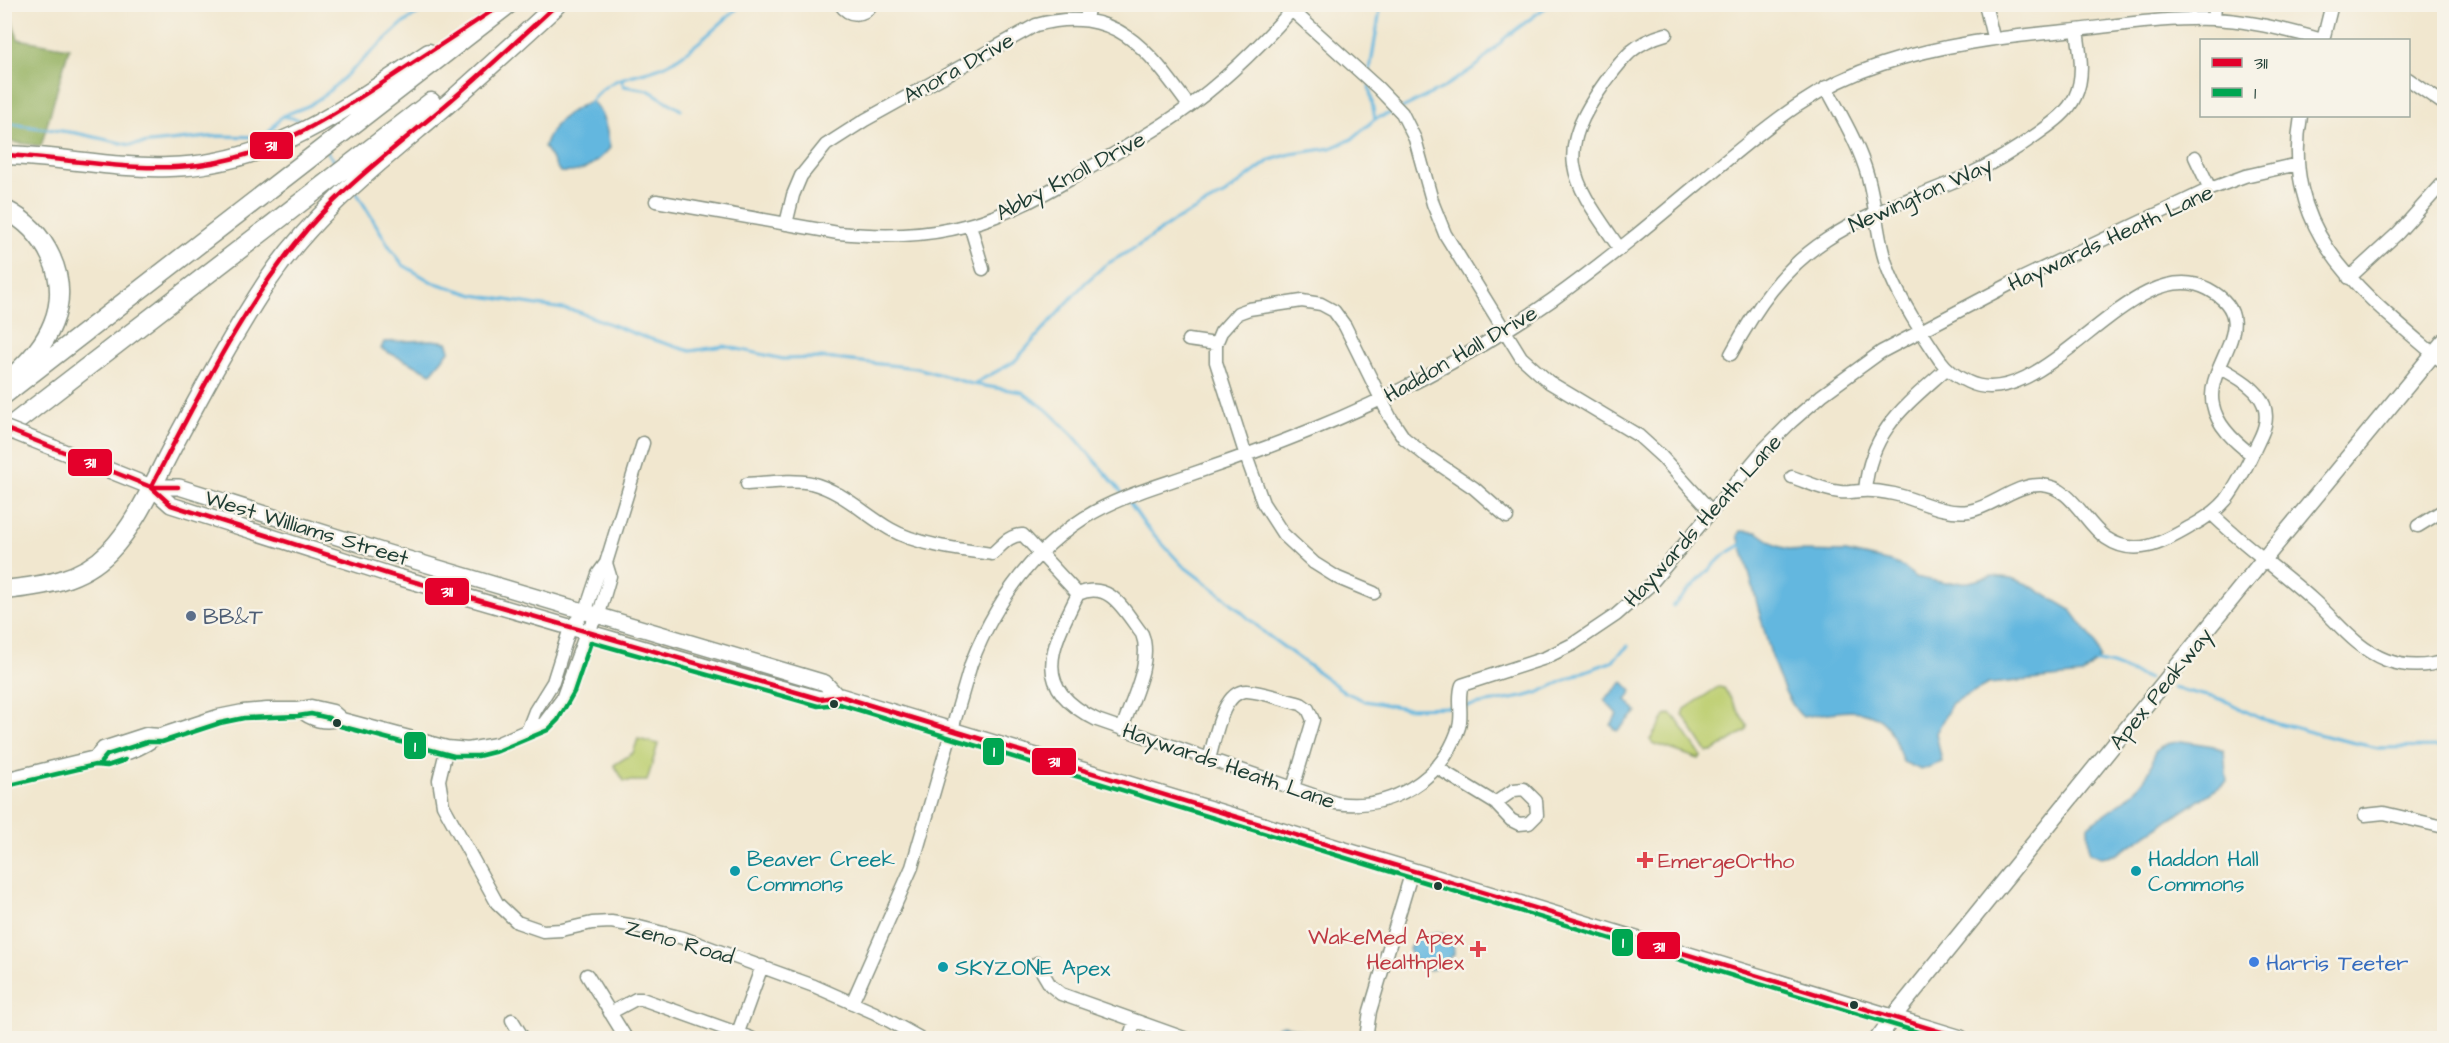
<svg xmlns="http://www.w3.org/2000/svg" width="2449" height="1043" font-family="'Architects Daughter',sans-serif">
<style>
.green{fill:#becf72;stroke:#6e8653;stroke-width:1.5}
.forest{fill:#96b264;stroke:#5a784c;stroke-width:1.5}
.water{fill:#63b7df;stroke:#417a8a;stroke-width:1.5}
.lines{fill:none;stroke-linecap:round;stroke-linejoin:round}
.stream{stroke:#63b7df;stroke-width:3}
.minor-casing{stroke:#889282;stroke-width:15}
.major-casing{stroke:#889282;stroke-width:18}
.highway-casing{stroke:#889282;stroke-width:21}
.minor{stroke:#fff;stroke-width:12}
.major{stroke:#fff;stroke-width:15}
.highway{stroke:#fff;stroke-width:18}
.major-bridge-casing{stroke:#889282;stroke-width:18;stroke-linecap:butt}
.major-bridge{stroke:#fff;stroke-width:15}
.bus-1-casing{stroke:#f7f3e8;stroke-width:9}
.bus-2-casing{stroke:#f7f3e8;stroke-width:9}
.bus-1{stroke:#e4002b;stroke-width:4.5}
.bus-2{stroke:#00a651;stroke-width:4.5}
.service-dot{fill:#5c6f8a;stroke:#f7f3e8;stroke-width:2}
.bus-dot{fill:#1f3d34;stroke:#f7f3e8;stroke-width:2}
.health-dot{fill:#e0444e;stroke:#f7f3e8;stroke-width:2}
.culture-dot{fill:#0f9aa8;stroke:#f7f3e8;stroke-width:2}
.shop-dot{fill:#3f7fe0;stroke:#f7f3e8;stroke-width:2}
.labels{text-anchor:middle;stroke-width:5;stroke-linejoin:round;paint-order:stroke}
.street-label{font-size:22px;fill:#1f3d34;stroke:#f7f3e8}
.service-label{font-size:22px;fill:#4e5e75;stroke:#f7f3e8;text-anchor:start}
.culture-label{font-size:22px;fill:#0d838f;stroke:#f7f3e8;text-anchor:start}
.health-label{font-size:22px;fill:#be3a42;stroke:#f7f3e8;text-anchor:start}
.shop-label{font-size:22px;fill:#366cbe;stroke:#f7f3e8;text-anchor:start}
.line-badge{stroke:#f7f3e8;stroke-width:2}
.badge-label{font-size:16px;text-anchor:middle;font-weight:bold;fill:#fff}
</style>
<rect width="100%" height="100%" fill="#f7f3e8"/>
<filter id="ink" filterUnits="userSpaceOnUse"><feTurbulence type="fractalNoise" baseFrequency=".0167" numOctaves="2"/><feDisplacementMap in="SourceGraphic" scale="12" xChannelSelector="R" yChannelSelector="G"/><feConvolveMatrix kernelMatrix="1 2 1 2 8 2 1 2 1" color-interpolation-filters="sRGB"/></filter>
<filter id="wash" filterUnits="userSpaceOnUse"><feTurbulence type="fractalNoise" baseFrequency=".008" numOctaves="4" result="noise"/><feDisplacementMap in="SourceGraphic" scale="24" xChannelSelector="R" yChannelSelector="G"/><feGaussianBlur stdDeviation="1.35" result="paint"/><feColorMatrix in="noise" values="0 0 0 0 0 0 0 0 0 0 0 0 0 0 0 0 0 1.4 0 .05"/><feComposite in="paint" operator="in"/></filter>
<g filter="url(#wash)">
<rect width="100%" height="100%" fill="#f1e7cf"/>
<path class="green" d="M1718,687L1724,688L1747,725V730L1712,752H1707L1683,715L1685,709Z
M1670,714L1675,717L1701,756L1699,759L1653,743L1650,740L1665,716Z
M638,739L658,744L647,781H624L614,765L633,753Z"/>
<path class="forest" d="M7,5L18,39L69,48L41,146L5,141L4,5Z"/>
<path class="water" d="M591,101C605,112 607,132 610,148C595,165 583,174 560,172L544,147C551,123 569,111 591,101Z
M432,340L447,342L450,350L431,373L381,349L384,342Z
M1741,531L1757,532L1777,546L1796,551L1846,552L1891,562L1904,567L1915,577L1946,583L1969,582L1992,576L2011,578L2027,584L2071,610L2095,642L2100,658L2082,675L1988,684L1952,703L1936,733L1942,762L1921,770L1903,762C1899,752 1896,741 1890,731C1872,701 1831,713 1803,717C1770,689 1755,579 1738,536Z
M1623,682L1632,691L1626,700L1637,712L1617,731L1611,725L1617,714L1604,700Z
M2181,741L2214,746L2224,752L2227,782L2117,854L2101,857L2089,852L2088,826C2107,813 2141,792 2150,769C2153,764 2153,757 2155,751L2167,744Z
M1438,932L1453,938L1454,954C1443,965 1434,974 1419,968L1409,949C1415,936 1424,935 1438,932Z
M1284,1025L1302,1031L1305,1038H1273L1277,1027Z"/>
<g class="lines">
<path class="stream" d="M1369,76L1381,4
M621,79L624,86L648,90L681,110
M1369,86L1375,119
M591,101C614,70 644,79 673,61C698,45 720,24 742,4
M1402,108L1443,88L1478,65L1506,37L1550,4
M282,116L297,119L302,124
M4,123L76,133L130,145L218,136L265,137L282,116L308,106L326,94L401,25L431,4
M327,151L337,165
M355,190L389,246L403,265L432,282L474,295L576,311L641,336L690,351L724,346L783,359L824,358L917,368L972,384L1022,392L1046,409L1073,435L1123,494
M975,383L1014,362L1085,283L1105,265L1138,246L1174,221L1225,194L1270,160L1291,154L1331,148L1352,139L1375,119L1396,111
M1127,499L1145,525L1182,565L1227,599L1266,634L1345,692L1365,701L1405,708L1456,707
M1673,606L1724,555L1741,545L1745,548
M2094,661L2112,665L2149,679
M2173,688L2224,700L2259,718L2333,738L2378,748L2444,747
M1463,707L1523,697L1537,693L1583,672L1611,662L1628,646"/>
</g>
</g>
<g filter="url(#ink)">
<g class="lines">
<defs>
<path id="minor" d="M840,4C849,17 863,17 872,4
M1285,4L1378,88L1402,113L1415,139L1433,204L1445,234L1521,357L1549,382L1639,436L1661,456L1711,511
M1985,4L1993,37
M1086,19L1089,4
M2214,19L2215,4
M2323,40L2332,4
M2408,79L2444,104
M1826,87C1842,117 1859,145 1868,177C1877,210 1877,243 1890,274C1903,305 1922,333 1940,360C1947,370 1957,377 1968,382C2043,418 2132,249 2208,289C2268,321 2203,365 2213,405C2217,426 2235,442 2251,454
M2301,116C2280,235 2365,295 2444,363
M2195,157L2210,189
M656,201L838,233C882,237 925,237 968,225C1008,215 1044,194 1079,174C1108,157 1138,141 1165,123C1215,91 1258,49 1297,4
M786,224L793,195L801,176L826,145L865,120L1036,25C1115,4 1147,48 1189,106
M970,225L983,269
M1620,249C1572,180 1551,157 1606,81C1625,56 1634,43 1666,34
M2349,278L2398,233L2444,182
M1188,340L1216,344
M1731,354C1755,309 1783,268 1826,240C1869,211 1920,197 1966,176C1992,164 2017,149 2040,132C2054,122 2068,112 2075,97C2085,76 2080,52 2077,30
M1792,477C1807,482 1823,490 1840,492C1847,493 1854,491 1862,491C1872,490 1884,492 1894,494C1917,499 1944,515 1969,511C1993,507 2015,484 2041,485C2072,486 2084,523 2106,538C2135,558 2163,543 2190,527C2203,520 2216,512 2226,500C2240,482 2251,457 2261,436C2278,400 2248,383 2221,368
M747,484C767,483 791,479 811,483C842,491 863,513 890,529C917,545 961,550 992,554C1001,546 1010,534 1023,535L1078,594C1052,646 1029,687 1097,720L1336,803C1389,811 1443,780 1459,727C1463,713 1457,698 1462,685L1545,658L1573,644L1616,615L1649,586L1764,449L1791,422L1822,395L1881,352L2012,283L2210,189L2245,176L2298,164
M1865,490C1871,430 1904,407 1946,369
M2212,514C2243,545 2280,570 2313,600C2337,621 2355,648 2386,660C2405,667 2426,667 2444,661
M2418,526L2444,510
M1374,593L1338,578L1314,563L1283,534L1263,503L1246,456L1216,362V344L1221,332L1238,313L1249,309L1302,301L1321,304L1334,311L1345,326L1390,417L1404,438L1424,454L1474,488L1507,517
M1078,594C1111,580 1124,611 1142,634C1153,661 1131,701 1122,729
M297,709C311,720 324,725 342,719
M528,729L535,711L553,682L570,628L586,610L598,574L606,563L643,443
M447,747L439,780L443,805L497,903L517,922L543,931L562,930L592,923L611,922L635,926L683,938L814,986L875,1013L920,1038
M95,757L103,748L146,734L160,735L218,716L243,711L267,709H297L311,706L333,711L342,719L447,747L468,749L496,744L544,723L562,699L586,633L599,614L610,576L606,563
M1209,759C1215,740 1222,690 1247,691C1264,692 1284,700 1301,704L1308,709L1313,720L1293,788
M1436,767L1495,803L1511,820L1519,824L1529,823L1537,815L1536,801L1524,789L1514,790L1495,803
M4,779L95,757C116,760 144,749 160,735
M2365,815L2384,813L2444,827
M1037,963L1050,985L1061,994L1184,1038
M587,975L626,1038
M852,1003L912,867L971,664C994,604 1030,553 1084,518C1116,498 1151,488 1186,476C1228,462 1269,447 1311,430C1395,396 1477,352 1552,300C1605,262 1655,220 1705,178C1762,131 1810,87 1882,64C1943,44 2003,37 2066,31C2115,26 2166,17 2215,19C2251,21 2288,30 2322,40
M610,1013L636,999H642L751,1038
M512,1020L523,1038
M736,1038L762,966
M1129,1038L1135,1021
M1366,1038L1370,1011L1412,871"/>
<path id="major" d="M54,448L151,487H179L388,553L825,683L836,695
M151,487L171,505L391,575L772,686L820,699L840,696L1961,1038
M1878,1038L1898,1011L2264,559L2444,341"/>
<path id="highway" d="M4,155C59,156 114,169 169,167C272,165 347,107 429,53
M4,209C46,230 71,278 53,323C45,344 30,360 14,375
M4,395L509,4
M4,431L431,102
M4,590C42,586 81,581 109,552C138,522 154,481 174,444C204,388 234,332 269,279C317,208 386,157 450,102C486,70 522,37 558,4"/>
</defs>
<use href="#minor" class="minor-casing"/>
<use href="#major" class="major-casing"/>
<use href="#highway" class="highway-casing"/>
<use href="#minor" class="minor"/>
<use href="#major" class="major"/>
<use href="#highway" class="highway"/>
<defs>
<path id="major-bridge" d="M4,428L54,448"/>
</defs>
<use href="#major-bridge" class="major-bridge-casing"/>
<use href="#major-bridge" class="major-bridge"/>
<defs>
<path id="bus-1" d="M4,155C69,158 135,173 199,165C273,156 336,114 396,74C431,51 467,28 502,4
M4,428L151,487H178
M151,487L171,505L391,575L820,699L840,696L1961,1038
M151,487C195,404 236,318 295,244C335,194 386,155 435,114C477,79 517,41 557,4"/>
<path id="bus-2" d="M101,762L107,755L147,742H162L220,723L244,718L298,716L311,714L329,718L340,726L454,756H478L498,751L548,730L558,720L574,692L591,642L818,706L839,704L1937,1038
M6,786L95,765L107,766L125,760"/>
</defs>
<use href="#bus-1" class="bus-1-casing"/>
<use href="#bus-2" class="bus-2-casing"/>
<use href="#bus-1" class="bus-1"/>
<use href="#bus-2" class="bus-2"/>
</g>
</g>
<circle class="service-dot" cx="191" cy="616" r="6"/>
<g class="bus-dot">
<circle cx="834" cy="704" r="5"/>
<circle cx="337" cy="723" r="5"/>
<circle cx="1438" cy="886" r="5"/>
<circle cx="1854" cy="1005" r="5"/>
</g>
<g class="health-dot">
<path d="M1642 851h6v6h6v6h-6v6h-6v-6h-6v-6h6z"/>
<path d="M1475 940h6v6h6v6h-6v6h-6v-6h-6v-6h6z"/>
</g>
<g class="culture-dot">
<circle cx="735" cy="871" r="6"/>
<circle cx="2136" cy="871" r="6"/>
<circle cx="943" cy="967" r="6"/>
</g>
<circle class="shop-dot" cx="2254" cy="962" r="6"/>
<g class="labels">
<g class="street-label">
<text transform="translate(958 67) rotate(-29)" y="8">Anora Drive</text>
<text transform="translate(1070 175) rotate(-28)" y="8">Abby Knoll Drive</text>
<text transform="translate(1920 194) rotate(-24)" y="8">Newington Way</text>
<text transform="translate(2110 237) rotate(-25)" y="8">Haywards Heath Lane</text>
<text transform="translate(1460 353) rotate(-30)" y="8">Haddon Hall Drive</text>
<text transform="translate(1702 520) rotate(-48)" y="8">Haywards Heath Lane</text>
<text transform="translate(307 527) rotate(17)" y="8">West Williams Street</text>
<text transform="translate(2160 688) rotate(-51)" y="8">Apex Peakway</text>
<text transform="translate(1229 765) rotate(19)" y="8">Haywards Heath Lane</text>
<text transform="translate(680 941) rotate(16)" y="8">Zeno Road</text>
</g>
<g class="service-label">
<text x="203" y="624">BB&amp;T</text>
</g>
<g class="culture-label">
<text x="747" y="866">Beaver Creek<tspan x="747" dy="25">Commons</tspan></text>
<text x="2148" y="866">Haddon Hall<tspan x="2148" dy="25">Commons</tspan></text>
<text x="955" y="975">SKYZONE Apex</text>
</g>
<g class="health-label">
<text x="1658" y="868">EmergeOrtho</text>
<text x="1464" y="944" text-anchor="end">WakeMed Apex<tspan x="1464" dy="25">Healthplex</tspan></text>
</g>
<g class="shop-label">
<text x="2266" y="970">Harris Teeter</text>
</g>
</g>
<g class="line-badge">
<rect x="249" y="131" width="45" height="29" rx="6" fill="#e4002b"/>
<rect x="67" y="448" width="46" height="29" rx="6" fill="#e4002b"/>
<rect x="424" y="577" width="46" height="29" rx="6" fill="#e4002b"/>
<rect x="403" y="731" width="24" height="29" rx="6" fill="#00a651"/>
<rect x="982" y="737" width="23" height="29" rx="6" fill="#00a651"/>
<rect x="1031" y="747" width="46" height="29" rx="6" fill="#e4002b"/>
<rect x="1611" y="928" width="23" height="29" rx="6" fill="#00a651"/>
<rect x="1636" y="931" width="45" height="29" rx="6" fill="#e4002b"/>
</g>
<g class="badge-label">
<text x="271" y="151">311</text>
<text x="90" y="468">311</text>
<text x="447" y="597">311</text>
<text x="415" y="752">1</text>
<text x="994" y="757">1</text>
<text x="1054" y="767">311</text>
<text x="1623" y="948">1</text>
<text x="1659" y="952">311</text>
</g>
<rect width="2449" height="1043" fill="none" stroke="#f7f3e8" stroke-width="24"/>
<rect x="2200" y="39" width="210" height="78" fill="#f7f3e8" stroke="#a1aaa0" stroke-width="1.5"/>
<rect x="2212" y="58" width="30" height="9" fill="#e4002b" stroke="#a1aaa0" stroke-width="1.5"/>
<text x="2254" y="69" font-size="18" fill="#1f3d34">311</text>
<rect x="2212" y="88" width="30" height="9" fill="#00a651" stroke="#a1aaa0" stroke-width="1.5"/>
<text x="2254" y="99" font-size="18" fill="#1f3d34">1</text>
</svg>
